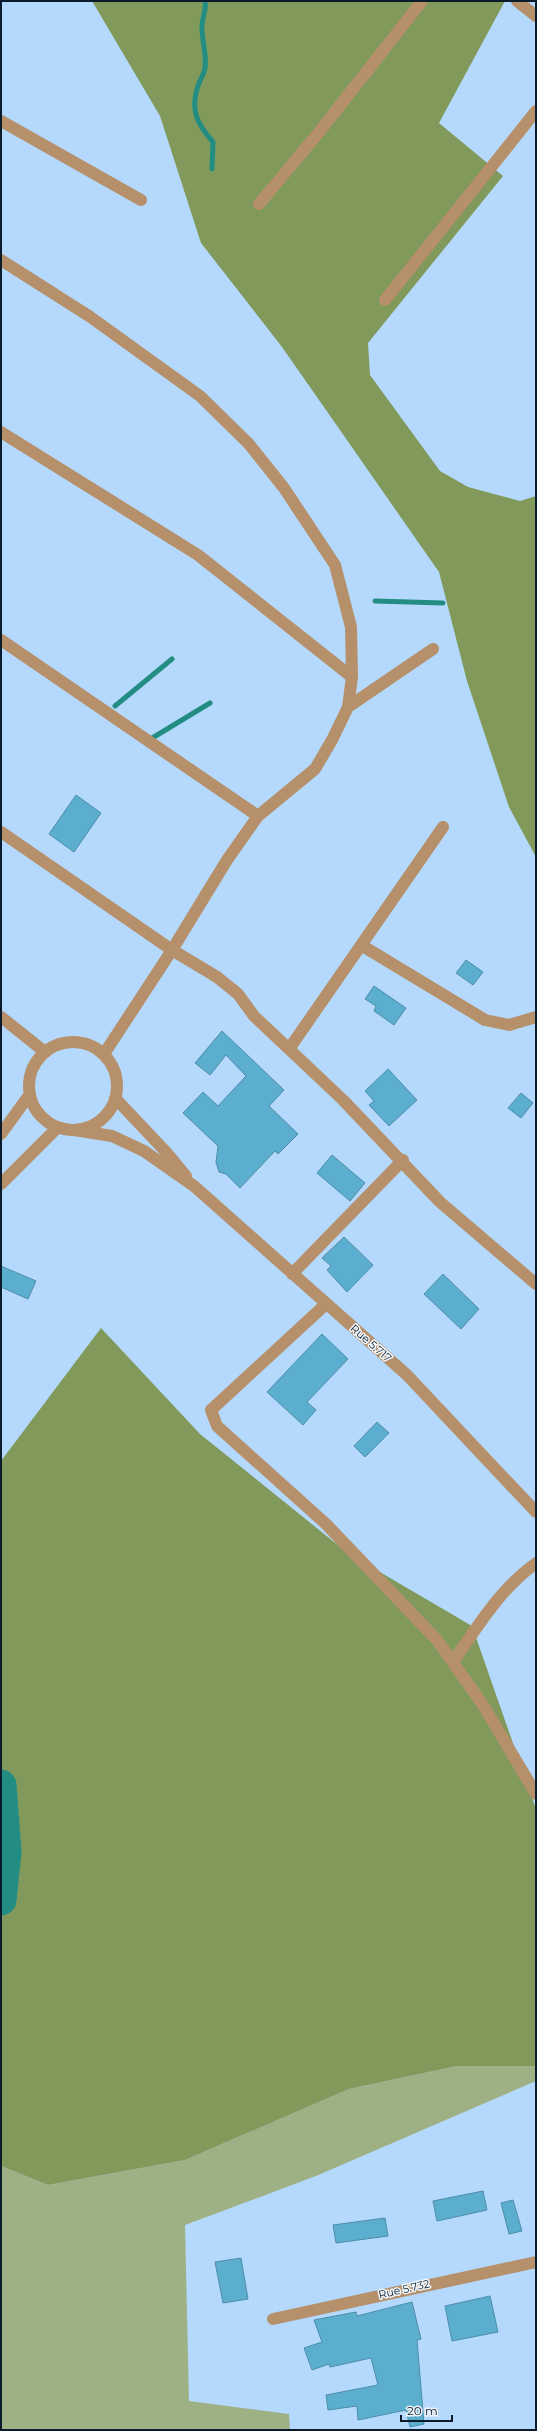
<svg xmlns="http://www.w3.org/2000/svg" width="537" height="2431" font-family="Montserrat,sans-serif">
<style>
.green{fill:#9eb185}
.forest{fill:#819a5b}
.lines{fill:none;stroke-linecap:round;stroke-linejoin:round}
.stream{stroke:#238d84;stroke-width:5}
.river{stroke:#238d84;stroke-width:31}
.building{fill:#5caecf;stroke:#4c8ea9}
.minor{stroke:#b6906a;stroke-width:12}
.tertiary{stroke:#b6906a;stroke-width:12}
.labels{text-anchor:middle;stroke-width:3;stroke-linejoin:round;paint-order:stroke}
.street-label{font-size:11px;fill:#0a1c2b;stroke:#f1f6fb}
</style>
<rect width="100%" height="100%" fill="#b4d9fc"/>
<path class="green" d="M457,2066H536V2081L316,2176L185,2225L189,2401L289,2414L290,2430H1V2166L48,2185L185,2160L349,2089Z"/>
<path class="forest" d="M92,1H505L439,123L503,176L368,343L370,375L440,471L468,487L520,501L536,496V857L509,807L467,681L439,572L282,347L201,243L160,116Z
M101,1328L200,1434L349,1554L472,1626L536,1809V2066H457L349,2089L185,2160L48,2185L1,2166V1461Z"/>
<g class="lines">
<path class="stream" d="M205,1C207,11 201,19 202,28C202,42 207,55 205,68C204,74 200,80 198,86C190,110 197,124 213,142L212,169
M375,601L443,603
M115,706L172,659
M149,740L210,703"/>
<path class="river" d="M1,1785L6,1852L1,1900"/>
</g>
<path class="building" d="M76,795L101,813L74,852L49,834Z
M466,960L483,972L473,985L456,973Z
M374,986L406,1008L394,1025L374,1011L376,1006L365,999Z
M222,1031L284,1090L269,1106L298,1134L278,1154L275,1151L240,1188L226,1174L219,1172L216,1162L218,1146L183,1113L203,1092L218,1106L246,1076L226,1055L210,1075L195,1063Z
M388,1069L417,1100L389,1126L369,1105L374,1101L365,1091Z
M521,1093L533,1103L521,1118L508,1108Z
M332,1155L365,1183L350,1201L317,1173Z
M344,1237L373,1265L347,1292L327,1270L331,1266L322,1258Z
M1,1266L36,1281L28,1299L1,1287Z
M443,1274L479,1309L461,1329L424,1294Z
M322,1334L348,1359L307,1402L316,1410L303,1425L267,1392Z
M377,1422L389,1433L365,1457L354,1446Z
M483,2191L487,2210L437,2221L433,2201Z
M513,2200L522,2231L509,2234L501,2203Z
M385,2218L388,2236L336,2243L333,2225Z
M241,2258L248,2299L223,2303L215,2262Z
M490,2296L498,2332L452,2341L445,2306Z
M412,2302L421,2339L417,2340L424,2424L410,2427L406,2410L358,2420L357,2406L328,2410L326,2395L378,2385L371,2358L330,2367L329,2364L312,2370L304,2348L322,2342L314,2320L356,2312L357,2316Z"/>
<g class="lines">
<path class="minor" d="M517,1L536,16
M1,121L141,200
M259,204L320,131L422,1
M1,260L89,316L200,396L249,444L284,488L335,565L351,627L352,677L348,707L332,740L315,769L258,816L227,860L172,950L104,1054
M385,300L536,111
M1,432L198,555L352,677
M1,640L258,816
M348,707L433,649
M1,832L172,950L217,977L238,994L254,1016L343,1100L440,1202L536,1284
M361,945L485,1020L509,1025L536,1017
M1,1017L45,1052
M289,1049L443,827
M292,1274L403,1160
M326,1304L211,1410L217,1426L326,1524L437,1640L483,1705L536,1794
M453,1662C478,1626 500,1589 536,1563
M273,2319L536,2262"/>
<path class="tertiary" d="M29 1086a44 44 0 1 1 88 0a44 44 0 1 1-88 0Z
M115,1098L167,1153L186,1176
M74,1130L112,1136L144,1151L194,1186L407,1375L536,1512
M1,1134L30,1094
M1,1184L58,1127"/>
</g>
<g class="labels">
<g class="street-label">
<text transform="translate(371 1343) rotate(41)" y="4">Rue 5.717</text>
<text transform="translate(404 2289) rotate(-13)" y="4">Rue 5.732</text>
</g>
</g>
<rect width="537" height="2431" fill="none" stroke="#0a1c2b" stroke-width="4"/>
<path d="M401 2415v6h51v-6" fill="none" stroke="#0a1c2b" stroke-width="2"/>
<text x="407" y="2415" font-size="12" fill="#0a1c2b" stroke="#f1f6fb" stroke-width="3" paint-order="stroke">20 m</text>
</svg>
